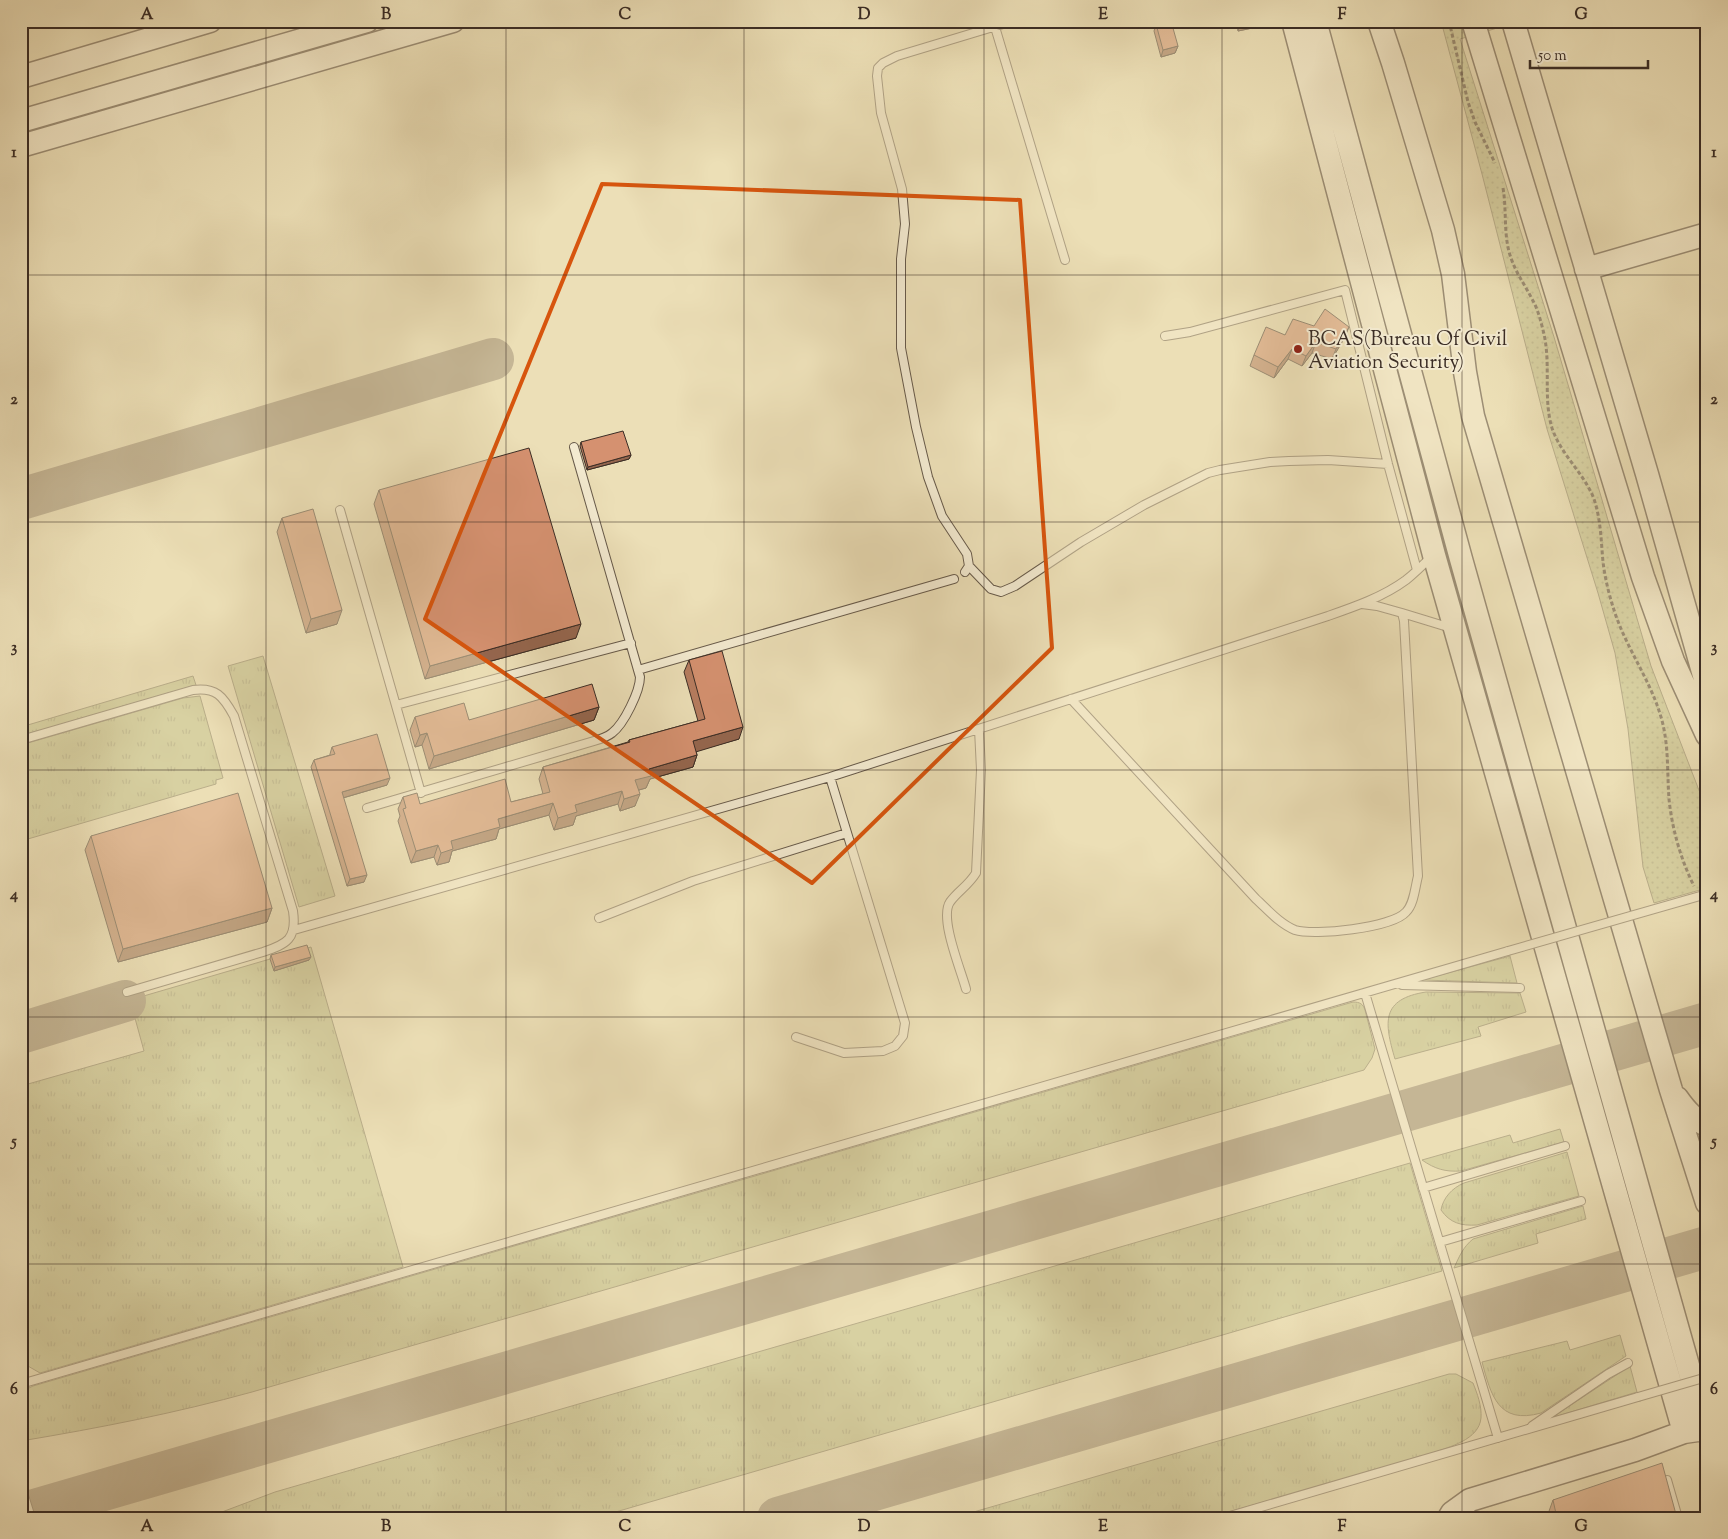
<svg xmlns="http://www.w3.org/2000/svg" width="1728" height="1539" font-family="'Sorts Mill Goudy',serif">
<style>
.grass{fill:url(#grass-tufts);stroke:#7d7657}
.park{fill:url(#park-dots);stroke:#7d7657}
.lines{fill:none;stroke-linecap:round;stroke-linejoin:round}
.taxiway{stroke:#94866e;stroke-width:42}
.lane-casing{stroke:#675a4a;stroke-width:10}
.secondary-casing{stroke:#3b2d25;stroke-width:25}
.path{stroke:#3b2d25;stroke-width:3;stroke-dasharray:4 2.5;stroke-linecap:butt}
.lane{stroke:#f3ead0;stroke-width:8}
.secondary{stroke:#f3ead0;stroke-width:22}
.lane-bridge-casing{stroke:#675a4a;stroke-width:10;stroke-linecap:butt}
.lane-bridge{stroke:#f3ead0;stroke-width:8}
.wall{fill:#b77d60;stroke:#3b2d25}
.shaded-wall{fill:#95664e;stroke:#3b2d25}
.building{fill:#d59170;stroke:#3b2d25}
.marked{fill:none;stroke:#d7550e;stroke-width:4;stroke-linejoin:round}
.grid{fill:none;stroke:#3b2d25;stroke-width:1;stroke-opacity:0.55}
.poi-dot{fill:#8f2418;stroke:#f3ead0;stroke-width:2}
.labels{text-anchor:middle;stroke-width:4;stroke-linejoin:round;paint-order:stroke}
.poi-label{font-size:20px;fill:#3b2d25;stroke:#f3ead0;text-anchor:start}
.neatline{fill:none;stroke:#3b2d25;stroke-width:2}
.grid-label{font-size:16px;text-anchor:middle;font-weight:bold;fill:#3b2d25}
</style>
<defs>
<pattern id="grass-tufts" width="24" height="20" patternUnits="userSpaceOnUse" patternTransform="scale(1.25)"><rect width="24" height="20" fill="#bfc089"/><path d="M3 7l-1-3M5 7V3M7 7l1-3M15 17l-1-3M17 17v-4M19 17l1-3" fill="none" stroke="#9c9c70"/></pattern>
<pattern id="park-dots" width="8" height="8" patternUnits="userSpaceOnUse" patternTransform="scale(1.25)"><rect width="8" height="8" fill="#bfc089"/><path d="M2 2h.1M6 6h.1" fill="none" stroke="#9c9c70" stroke-width="1.8" stroke-linecap="round"/></pattern>
</defs>
<rect width="100%" height="100%" fill="#ecdfb7"/>
<filter id="stains"><feTurbulence type="fractalNoise" baseFrequency=".004" numOctaves="4"/><feColorMatrix values="0 0 0 0 .2 0 0 0 0 .09 0 0 0 0 .02 0 0 0 .5 -.17"/></filter>
<radialGradient id="worn" r=".72"><stop offset=".6" stop-color="#630" stop-opacity="0"/><stop offset="1" stop-color="#630" stop-opacity=".3"/></radialGradient>
<path class="grass" d="M263,656L335,896L299,907L228,666Z
M193,676L196,685L21,736V727Z
M200,696L223,778L216,780V784L21,841V745L183,698Z
M311,947L403,1267L40,1373L21,1362V1086L144,1051L130,1000Z
M1510,956L1517,983L1422,980Z
M1426,992L1520,993L1526,1012L1478,1027L1481,1036L1395,1059C1384,1022 1381,999 1426,992Z
M1353,1002C1360,1002 1363,1004 1365,1010L1375,1049L1372,1058L1364,1070L252,1392C176,1413 99,1428 21,1441V1392L33,1386Z
M1560,1129L1564,1142L1461,1171C1445,1172 1435,1169 1422,1160L1510,1135L1513,1143Z
M1567,1152L1579,1196L1477,1225C1461,1226 1450,1223 1441,1210C1443,1198 1452,1188 1464,1183Z
M1410,1163L1442,1271L595,1518H206L275,1492Z
M1583,1206L1586,1219L1536,1234L1538,1243L1454,1268C1459,1257 1463,1247 1473,1239Z
M1620,1335L1626,1356L1541,1413C1498,1425 1491,1395 1482,1362L1567,1341L1570,1350Z
M1630,1366L1637,1392L1551,1418Z
M1449,1374H1456L1473,1383C1477,1393 1482,1406 1481,1418C1479,1440 1449,1447 1432,1453L1208,1518H953Z"/>
<path class="park" d="M1441,21H1502L1504,26L1460,39L1554,337L1651,666L1707,811V888L1654,903L1643,867L1628,729L1615,653L1598,593L1547,429L1482,174Z"/>
<g class="lines">
<path class="taxiway" d="M21,499L493,359
M21,1033L125,1001
M21,1514L1707,1023
M778,1518L1707,1247"/>
<defs>
<path id="lane" d="M995,27L1065,260
M1165,336L1190,332L1345,290L1388,464L1417,570
M340,510L421,793
M969,566L991,589L1001,592L1015,586L1081,542L1144,505L1208,473L1220,470L1270,462L1289,461L1328,460L1388,464
M965,572L969,566L967,554L942,516L928,477L916,427L901,348V259L905,224L902,189L881,113L877,76L878,68L883,63L897,56L1013,21
M1402,613L1451,628
M638,670L954,579
M1071,699L1256,899C1268,910 1280,924 1295,930C1314,936 1392,928 1406,912C1414,904 1415,888 1418,876L1404,621L1402,613L1377,606L1362,604
M396,705L631,643
M21,740L193,690C216,687 223,696 234,716L293,911C297,939 287,944 263,952L127,992
M367,808L594,741C601,739 607,737 612,733C624,724 640,691 640,677L574,447
M599,918L693,881L847,833
M294,930L830,777L1328,616C1354,607 1383,597 1406,580C1415,573 1424,564 1432,556
M1402,985L1520,988
M966,989C961,970 939,918 950,902C958,891 968,886 976,873L981,770L979,729
M1365,993L1498,1438
M796,1037L844,1053L883,1051L895,1046L903,1036L905,1023L830,777
M1423,1188L1565,1146
M1440,1242L1581,1201
M21,1384L1508,951
M1532,1426L1608,1374L1628,1363
M1667,1480L1678,1518
M21,1486L31,1518
M1223,1518L1638,1397"/>
<path id="secondary" d="M1293,21L1434,555L1684,1432
M1315,21L1461,559L1707,1433
M1379,21L1393,63L1443,230L1453,274L1465,372L1473,416L1671,1090L1707,1203
M1473,21L1643,577L1673,661L1707,735
M1513,21L1647,474L1707,686
M21,77L210,21
M21,121L367,21
M21,146L453,21
M1586,269L1707,234
M1677,1098C1684,1108 1694,1121 1707,1125
M1449,1518L1452,1513L1470,1500L1635,1450L1684,1432L1698,1430"/>
</defs>
<use href="#lane" class="lane-casing"/>
<use href="#secondary" class="secondary-casing"/>
<path class="path" d="M1449,21L1468,102L1475,122L1495,163
M1503,188C1507,211 1503,236 1511,258C1516,273 1525,285 1532,299C1538,309 1541,322 1544,334C1551,366 1543,398 1552,428C1561,455 1584,473 1594,499C1601,520 1601,541 1603,562C1605,578 1609,595 1614,610C1626,648 1650,679 1661,717C1669,744 1667,772 1669,799C1672,829 1681,860 1694,886"/>
<use href="#lane" class="lane"/>
<use href="#secondary" class="secondary"/>
<defs>
<path id="lane-bridge" d="M1508,951L1707,894
M1638,1397L1707,1377"/>
</defs>
<use href="#lane-bridge" class="lane-bridge-casing"/>
<use href="#lane-bridge" class="lane-bridge"/>
</g>
<path class="wall" d="M1236,21H1264L1262,26L1238,31Z
M1156,24L1178,46L1175,53L1161,57L1154,31Z
M1285,335L1345,337L1332,359L1312,353L1302,366L1288,359L1274,378L1250,366L1254,355Z
M581,442L631,455L629,459L587,470L580,446Z
M379,490L576,638L425,679L374,504Z
M282,518L337,624L306,633L277,532Z
M689,660L739,739L696,751L697,755L693,767L650,779L646,788L639,790L635,806L620,811L618,804L576,816L573,825L554,830L549,815L499,829L496,839L452,851L449,862L437,865L434,857L411,863L398,821L400,816L398,809L403,797L420,804L511,802L543,794L539,779L543,767L628,742L629,740L698,721L684,672Z
M599,707L594,720L429,769L422,745L415,747L410,730L415,717L469,720Z
M332,747L387,785L343,798L364,882L347,886L311,767L314,760L330,755V754Z
M91,836L272,908L267,922L118,962L85,850Z
M271,955L309,960L274,971L270,959Z
M1553,1500L1677,1518H1549L1548,1514Z"/>
<path class="shaded-wall" d="M1255,21H1264L1262,26L1238,31L1240,24Z
M1178,46L1175,53L1161,57L1163,50Z
M1349,327L1345,337L1332,359L1336,349Z
M1316,342L1312,353L1302,366L1306,356Z
M1292,349L1288,359L1274,378L1278,367Z
M631,455L629,459L587,470L588,467Z
M342,610L337,624L306,633L311,619Z
M581,624L576,638L425,679L430,666Z
M599,707L594,720L429,769L434,756Z
M743,727L739,739L689,754L693,741Z
M427,733L422,745L415,747L420,735Z
M697,755L693,767L650,779L646,788L631,792L635,780L649,769Z
M390,778L387,785L339,799L342,792Z
M622,791L618,804L576,816L573,825L554,830L558,818L575,805Z
M640,794L635,806L620,811L624,799Z
M553,803L549,815L499,829L496,839L452,851L449,862L437,865L441,853L451,841L498,819Z
M438,845L434,857L411,863L416,851Z
M367,875L364,882L347,886L350,879Z
M272,908L267,922L118,962L123,949Z
M311,957L309,960L274,971L275,967Z"/>
<path class="building" d="M1166,21H1171L1178,46L1163,50L1156,24Z
M1240,21H1255L1240,24Z
M1325,309L1349,327L1336,349L1316,342L1306,356L1292,349L1278,367L1254,355L1266,327L1285,335L1293,319L1314,326Z
M623,431L631,455L588,467L581,442Z
M529,448L581,624L430,666L379,490Z
M313,509L342,610L311,619L282,518Z
M722,651L743,727L693,741L697,755L649,769L651,776L635,780L640,794L624,799L622,791L575,805L577,812L558,818L553,803L498,819L500,827L451,841L453,849L441,853L438,845L416,851L403,809L406,808L403,797L417,793L420,804L505,779L511,802L550,792L543,767L630,742L629,740L705,719L689,660Z
M592,684L599,707L434,756L427,733L420,735L415,717L464,703L469,720Z
M377,734L390,778L342,792L367,875L350,879L314,760L335,754L332,747Z
M238,793L272,908L123,949L91,836Z
M307,945L311,957L275,967L271,955Z
M1662,1463L1677,1518H1557L1553,1500Z"/>
<path d="M0 0H1728V1539H0ZM602,184L1020,200L1052,648L812,883L425,619Z" fill="#ecdfb7" fill-opacity=".55" fill-rule="evenodd"/>
<path class="marked" d="M602,184L1020,200L1052,648L812,883L425,619Z"/>
<path class="grid" d="M266,21V1518M506,21V1518M744,21V1518M984,21V1518M1222,21V1518M1462,21V1518M21,275H1707M21,522H1707M21,770H1707M21,1017H1707M21,1264H1707"/>
<circle class="poi-dot" cx="1298" cy="349" r="5"/>
<g class="labels">
<g class="poi-label">
<text x="1308" y="345">BCAS(Bureau Of Civil<tspan x="1308" dy="23">Aviation Security)</tspan></text>
</g>
</g>
<rect width="1728" height="1539" fill="none" stroke="#ecdfb7" stroke-width="55"/>
<path d="M1530 60v8h118v-8" fill="none" stroke="#3b2d25" stroke-width="2.5"/>
<text x="1538" y="60" font-size="15" fill="#3b2d25" stroke="#f3ead0" stroke-width="4" paint-order="stroke">50 m</text>
<rect x="28" y="28" width="1672" height="1484" class="neatline"/>
<g class="grid-label">
<text x="147" y="19">A</text>
<text x="386" y="19">B</text>
<text x="625" y="19">C</text>
<text x="864" y="19">D</text>
<text x="1103" y="19">E</text>
<text x="1342" y="19">F</text>
<text x="1581" y="19">G</text>
<text x="14" y="157">1</text>
<text x="1714" y="157">1</text>
<text x="14" y="404">2</text>
<text x="1714" y="404">2</text>
<text x="14" y="652">3</text>
<text x="1714" y="652">3</text>
<text x="14" y="899">4</text>
<text x="1714" y="899">4</text>
<text x="14" y="1146">5</text>
<text x="1714" y="1146">5</text>
<text x="14" y="1394">6</text>
<text x="1714" y="1394">6</text>
<text x="147" y="1531">A</text>
<text x="386" y="1531">B</text>
<text x="625" y="1531">C</text>
<text x="864" y="1531">D</text>
<text x="1103" y="1531">E</text>
<text x="1342" y="1531">F</text>
<text x="1581" y="1531">G</text>
</g>
<rect width="100%" height="100%" filter="url(#stains)"/>
<rect width="100%" height="100%" fill="url(#worn)"/>
</svg>
